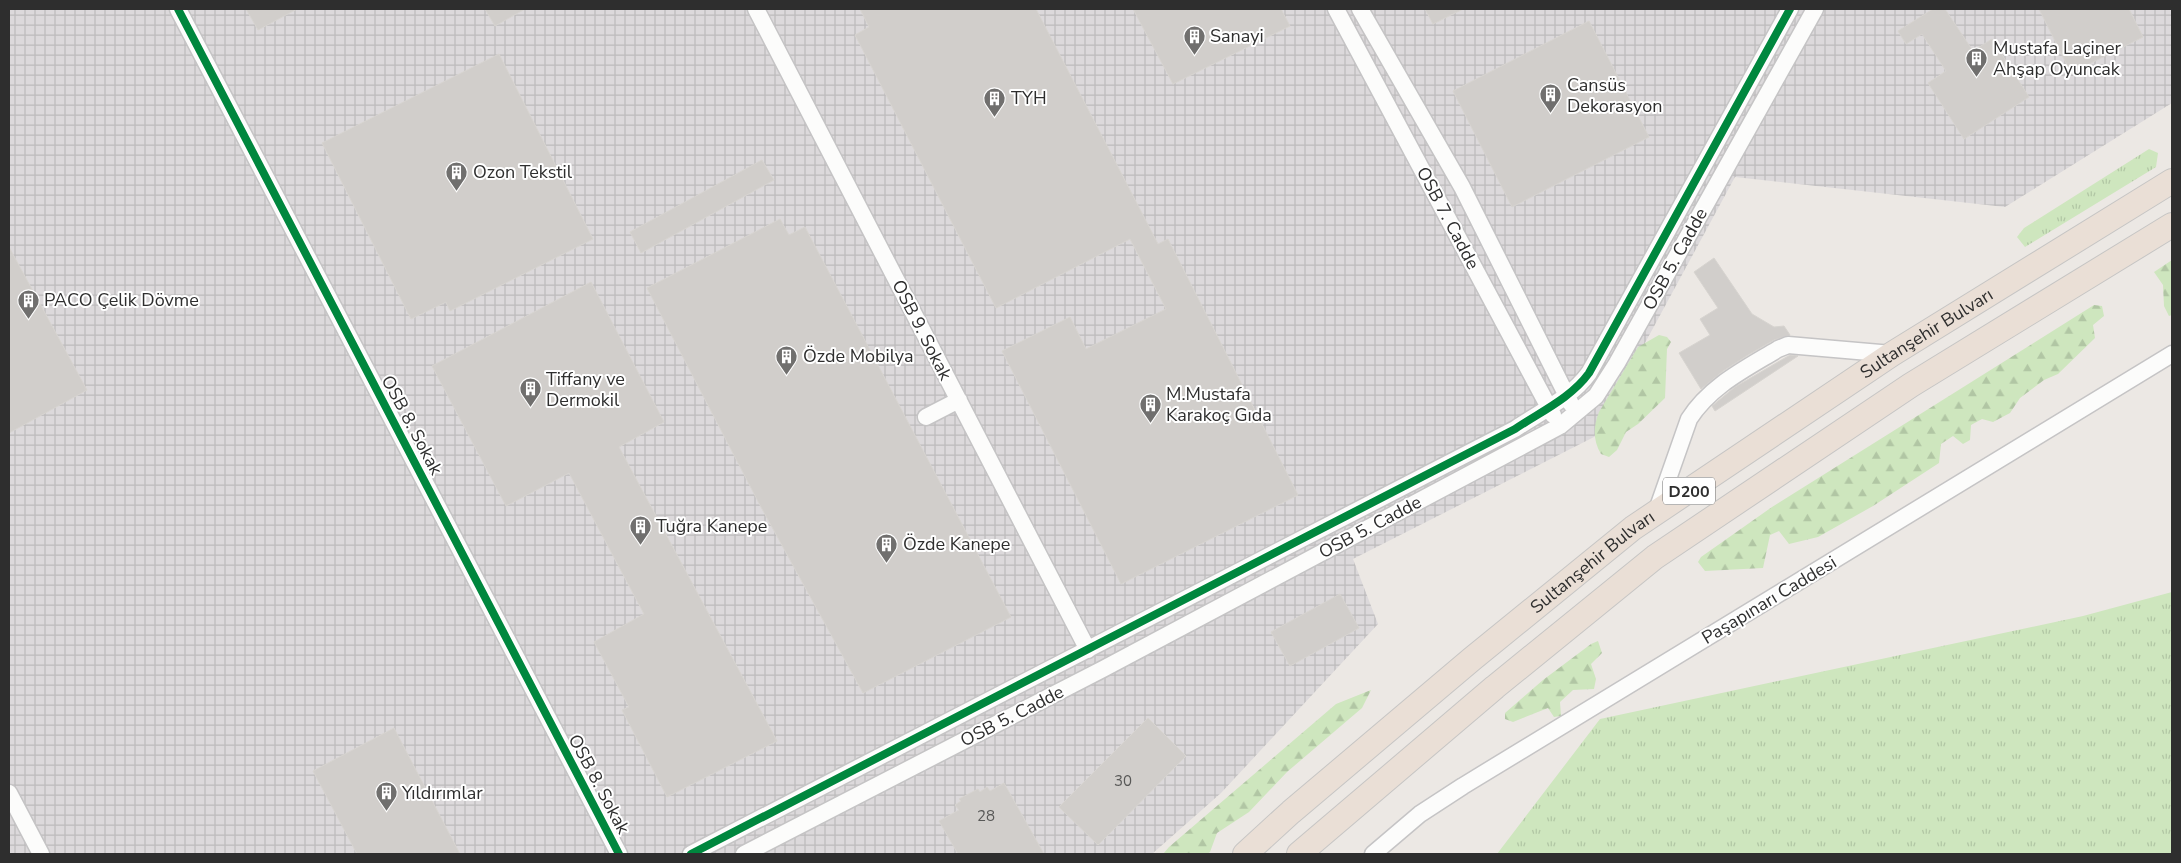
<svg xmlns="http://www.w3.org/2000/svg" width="2181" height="863" font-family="'Nunito Sans',sans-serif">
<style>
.industrial{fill:url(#industrial-grid)}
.grass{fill:url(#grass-tufts)}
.forest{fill:url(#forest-firs)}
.building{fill:#d1cecb;stroke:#d7d4d0}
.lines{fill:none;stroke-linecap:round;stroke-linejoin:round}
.minor-casing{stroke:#c5c4c5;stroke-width:19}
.highway-casing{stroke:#c6c5c4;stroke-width:26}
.minor{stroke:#fcfcfb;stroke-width:16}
.highway{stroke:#eadfd6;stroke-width:24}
.cycleway-casing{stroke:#fff;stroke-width:11}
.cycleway{stroke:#00873e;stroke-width:8}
.labels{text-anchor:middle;stroke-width:4;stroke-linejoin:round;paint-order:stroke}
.number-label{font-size:15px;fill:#585857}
.shield{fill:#fff;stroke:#6d6d6d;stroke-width:1}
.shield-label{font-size:16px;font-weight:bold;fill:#2e2e2e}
.poi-label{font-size:18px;fill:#2e2e2e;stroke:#fff;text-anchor:start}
.street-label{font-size:18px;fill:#2e2e2e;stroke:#fff}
</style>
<defs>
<pattern id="industrial-grid" width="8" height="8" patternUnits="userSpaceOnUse" patternTransform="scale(1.25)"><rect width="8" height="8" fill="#dcd9db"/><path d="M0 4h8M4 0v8" fill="none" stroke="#bdbbbc"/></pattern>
<pattern id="grass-tufts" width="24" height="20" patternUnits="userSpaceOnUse" patternTransform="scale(1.25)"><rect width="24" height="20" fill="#cee6be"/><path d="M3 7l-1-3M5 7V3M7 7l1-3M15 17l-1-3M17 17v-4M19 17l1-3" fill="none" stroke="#b1c6a4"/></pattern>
<pattern id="forest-firs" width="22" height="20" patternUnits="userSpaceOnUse" patternTransform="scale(1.25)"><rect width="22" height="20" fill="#cee6be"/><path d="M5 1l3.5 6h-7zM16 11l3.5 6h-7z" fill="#b1c6a4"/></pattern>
</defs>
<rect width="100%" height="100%" fill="#ece8e4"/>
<path class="industrial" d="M9,9H2172V103L2005,207L1735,177L1594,437L1353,559L1378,624L1221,793L1152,854H9Z"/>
<path class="grass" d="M2149,149L2158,153L2156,167L2025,247L2017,237L2024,228Z
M2172,592V854H1497L1600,719L2083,616Z"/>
<path class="forest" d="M2172,260V315L2169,316L2164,306L2163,285L2154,272Z
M2094,305L2102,306L2104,316L2093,325L2095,338L2058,374L2044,380L2020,398L2010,413L1993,422L1982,419L1971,425L1970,440L1963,444L1953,436L1941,444L1939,463L1873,506L1818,537L1789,544L1779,531L1770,535L1763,568L1705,571L1698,562L1701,557L1772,507Z
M1659,335L1667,337L1671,342L1667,349L1665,398L1638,424L1626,432L1617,450L1609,457L1601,454C1593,441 1593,427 1599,412L1638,347Z
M1598,641L1602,653L1591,664L1596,679L1594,689L1573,690L1560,702L1561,716L1554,717L1548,708L1513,722L1505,719V713L1543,680L1591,644Z
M1371,690L1362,708L1287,772L1249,812L1217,833L1210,852L1207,854H1163L1169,847L1336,704Z"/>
<path class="building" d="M246,9H297L258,30Z
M485,9H525L495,26Z
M860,9H1036L1158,244L1168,239L1298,495L1121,584L1002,351L1070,317L1086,349L1166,309L1130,239L996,308L855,35L869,27Z
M1133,9H1281L1290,26L1173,84Z
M1425,9H1463L1433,24Z
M1933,9H1945L1973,51L1992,39L2029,97L1964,139L1928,83L1946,71L1922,34L1906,44L1898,31Z
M2039,9H2129L2143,37L2071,73Z
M1589,21L1649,137L1512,207L1453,91Z
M499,54L593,239L450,311L446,302L411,319L322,143Z
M762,160L774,180L641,253L630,232Z
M780,219L789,235L805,227L1011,617L863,693L762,509L647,288Z
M9,247L87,390L9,433Z
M1714,258L1752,314L1774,327L1784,326L1790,335L1774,340L1748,355L1723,371L1701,389L1679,353L1710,335L1700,319L1718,308L1694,272Z
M591,282L664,422L619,447L777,741L667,797L622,710L629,707L594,642L644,614L569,473L506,506L432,366Z
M1790,355L1798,356L1715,411L1712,406L1735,387Z
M1340,594L1359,628L1290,666L1271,632Z
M1148,718L1186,756L1098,845L1059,807Z
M394,728L460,854H357L313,771Z
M1004,783L1044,854H958L939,821L959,810L955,805L961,801L959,799L978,789L980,792L987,787L990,791Z"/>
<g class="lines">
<defs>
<path id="minor" d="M178,9L619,854
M756,9L1088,650
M1336,9L1553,415
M1360,9L1462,187L1571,404
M926,417L959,400
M1656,513L1689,419C1710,386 1745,369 1778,349L1788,345L1892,354
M9,793L41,854
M691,854L1515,429C1540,412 1571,398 1589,373L1790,9
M744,854L1103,669L1560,426L1596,396L1617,363L1815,9
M1373,854L1420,814L1463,786L2172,354"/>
<g id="highway">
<path id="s1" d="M1245,854L1291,812L1472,659L1633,528L1892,354L2172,181"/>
<path d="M1299,854L1495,687L1655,557L1911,385L2172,225"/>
</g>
</defs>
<use href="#minor" class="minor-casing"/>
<use href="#highway" class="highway-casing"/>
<use href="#minor" class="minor"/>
<use href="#highway" class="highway"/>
<defs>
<path id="cycleway" d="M178,9L619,854
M691,854L1515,429C1540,412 1571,398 1589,373L1790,9"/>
</defs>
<use href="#cycleway" class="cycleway-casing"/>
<use href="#cycleway" class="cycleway"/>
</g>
<defs>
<symbol id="building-pin" viewBox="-11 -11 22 30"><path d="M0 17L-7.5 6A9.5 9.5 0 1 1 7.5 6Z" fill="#706f6e" stroke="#fff"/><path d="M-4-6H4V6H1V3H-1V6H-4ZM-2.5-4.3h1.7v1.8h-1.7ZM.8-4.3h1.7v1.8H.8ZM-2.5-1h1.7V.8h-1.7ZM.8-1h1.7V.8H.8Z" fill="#fff"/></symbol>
</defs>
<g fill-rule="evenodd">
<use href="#building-pin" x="1182" y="24" width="25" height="34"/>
<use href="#building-pin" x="1964" y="46" width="25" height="34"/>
<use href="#building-pin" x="1538" y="82" width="25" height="34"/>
<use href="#building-pin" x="982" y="86" width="25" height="34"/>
<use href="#building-pin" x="444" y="160" width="25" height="34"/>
<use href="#building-pin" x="16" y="288" width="25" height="34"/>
<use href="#building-pin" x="774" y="344" width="25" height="34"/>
<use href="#building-pin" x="518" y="376" width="25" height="34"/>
<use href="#building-pin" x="1138" y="392" width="25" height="34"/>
<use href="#building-pin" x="628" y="514" width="25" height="34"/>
<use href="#building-pin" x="874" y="532" width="25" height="34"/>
<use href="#building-pin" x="374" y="780" width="25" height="34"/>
</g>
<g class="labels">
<g class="number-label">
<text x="1123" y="786">30</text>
<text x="986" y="821">28</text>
</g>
<rect class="shield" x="1663" y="477.5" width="52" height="27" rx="4"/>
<g class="shield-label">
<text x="1689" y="497">D200</text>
</g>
<g class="poi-label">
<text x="1210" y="42">Sanayi</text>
<text x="1993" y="54">Mustafa Laçiner<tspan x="1993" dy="21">Ahşap Oyuncak</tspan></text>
<text x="1567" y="91">Cansüs<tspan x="1567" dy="21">Dekorasyon</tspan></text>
<text x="1011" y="104">TYH</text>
<text x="473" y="178">Ozon Tekstil</text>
<text x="44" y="306">PACO Çelik Dövme</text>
<text x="803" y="362">Özde Mobilya</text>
<text x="546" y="385">Tiffany ve<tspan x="546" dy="21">Dermokil</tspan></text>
<text x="1166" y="400">M.Mustafa<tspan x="1166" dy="21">Karakoç Gıda</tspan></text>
<text x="656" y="532">Tuğra Kanepe</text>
<text x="903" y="550">Özde Kanepe</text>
<text x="402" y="799">Yıldırımlar</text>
</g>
<g class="street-label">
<text transform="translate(1448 218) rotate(62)" y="6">OSB 7. Cadde</text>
<text transform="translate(1675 259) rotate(-61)" y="6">OSB 5. Cadde</text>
<text transform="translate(922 330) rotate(63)" y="6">OSB 9. Sokak</text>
<text dy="6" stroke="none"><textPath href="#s1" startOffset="859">Sultanşehir Bulvarı</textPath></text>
<text transform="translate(412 425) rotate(62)" y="6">OSB 8. Sokak</text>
<text transform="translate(1370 527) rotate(-28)" y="6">OSB 5. Cadde</text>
<text dy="6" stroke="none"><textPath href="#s1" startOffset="454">Sultanşehir Bulvarı</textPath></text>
<text transform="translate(1769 600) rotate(-31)" y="6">Paşapınarı Caddesi</text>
<text transform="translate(1012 716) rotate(-27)" y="6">OSB 5. Cadde</text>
<text transform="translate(599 784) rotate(62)" y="6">OSB 8. Sokak</text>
</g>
</g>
<rect width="2181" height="863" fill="none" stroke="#2e2e2e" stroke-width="20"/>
</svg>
